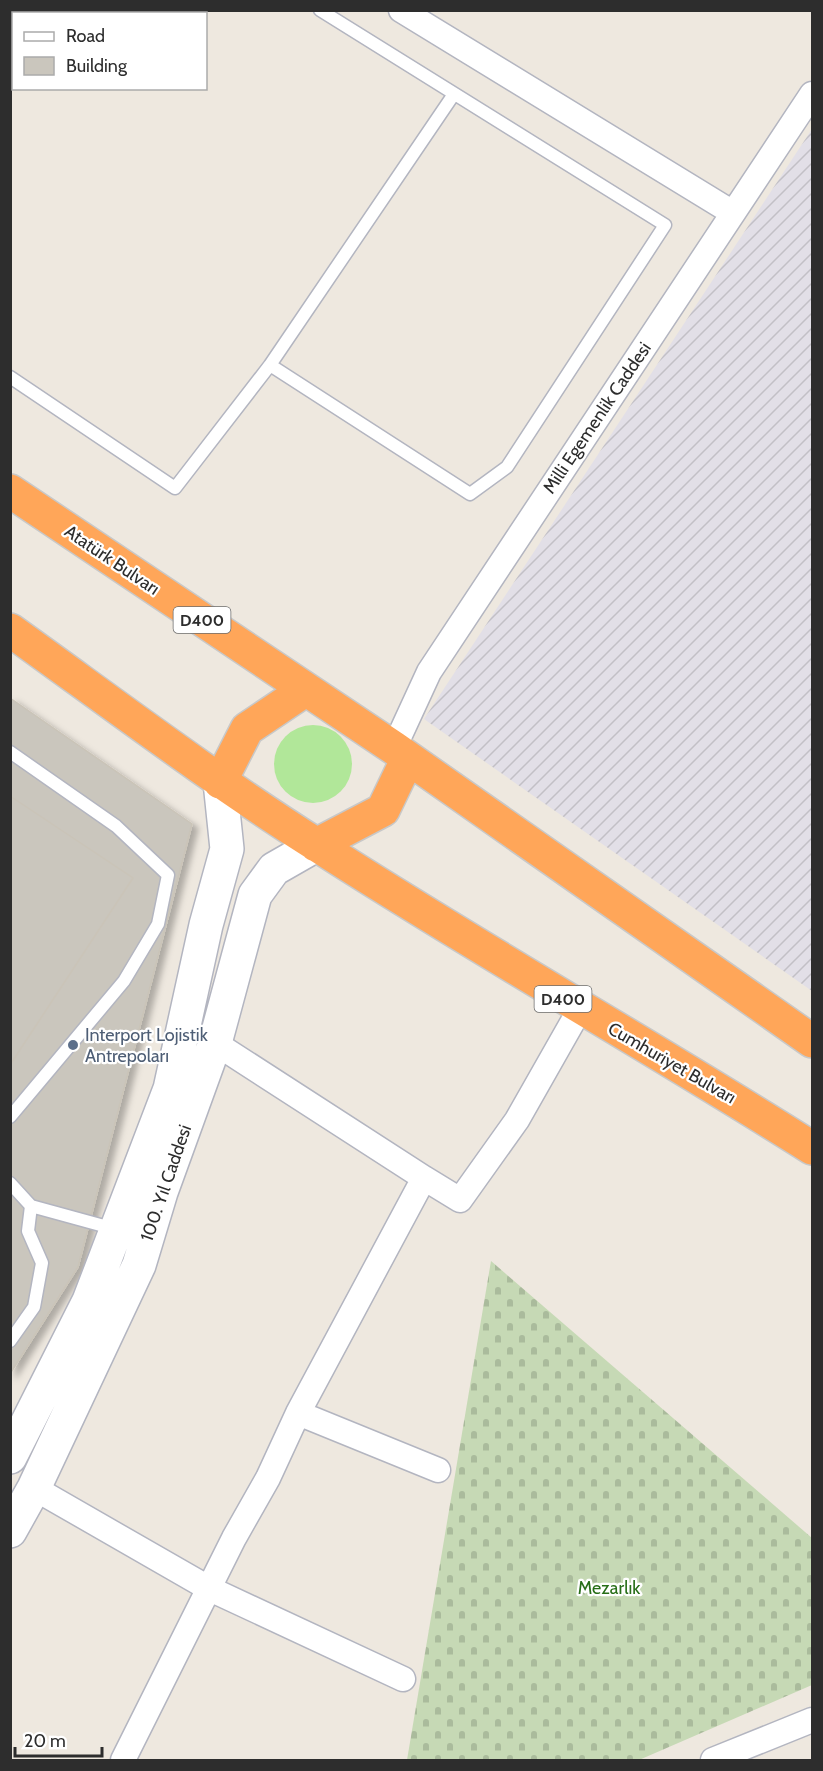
<svg xmlns="http://www.w3.org/2000/svg" width="823" height="1771" font-family="Cabin,sans-serif">
<style>
.industrial{fill:url(#industrial-furrows)}
.grass{fill:#b1e799}
.cemetery{fill:url(#cemetery-stones)}
.building{fill:#cac6bd;stroke:#cac4b8;stroke-width:1.5;filter:url(#shadow)}
.lines{fill:none;stroke-linecap:round;stroke-linejoin:round}
.lane-casing{stroke:#b3b5c0;stroke-width:15}
.street-casing{stroke:#b3b5c0;stroke-width:27}
.secondary-casing{stroke:#b3b5c0;stroke-width:36}
.highway-casing{stroke:#c8c8c8;stroke-width:36}
.lane{stroke:#fff;stroke-width:12}
.street{stroke:#fff;stroke-width:24}
.secondary{stroke:#fff;stroke-width:33}
.highway{stroke:#ffa659;stroke-width:33}
.service-dot{fill:#5c6f8a;stroke:#fff;stroke-width:2}
.labels{text-anchor:middle;stroke-width:4.5;stroke-linejoin:round;paint-order:stroke}
.shield{fill:#fff;stroke:#6c6c6c;stroke-width:1.5}
.shield-label{font-size:16px;font-weight:bold;fill:#2d2d2d}
.street-label{font-size:18px;fill:#2d2d2d;stroke:#fff}
.service-label{font-size:18px;fill:#4e5e75;stroke:#fff;text-anchor:start}
.park-label{font-size:18px;fill:#276e18;stroke:#fff}
</style>
<defs>
<pattern id="industrial-furrows" width="10" height="10" patternUnits="userSpaceOnUse" patternTransform="scale(1.5)"><rect width="10" height="10" fill="#e2dfe7"/><path d="M-1 1l2-2M0 10L10 0M9 11l2-2" fill="none" stroke="#c2c0c6"/></pattern>
<pattern id="cemetery-stones" width="16" height="16" patternUnits="userSpaceOnUse" patternTransform="scale(1.5)"><rect width="16" height="16" fill="#c6d9b5"/><path d="M2 7V4a2 2 0 0 1 4 0v3zM10 15v-3a2 2 0 0 1 4 0v3z" fill="#aabb9c"/></pattern>
<filter id="shadow"><feDropShadow dx="6" dy="4" stdDeviation="3" flood-color="#0004"/></filter>
</defs>
<rect width="100%" height="100%" fill="#eee8df"/>
<path class="industrial" d="M812,129V991L424,719Z"/>
<path class="grass" d="M274 764a39 39 0 1 1 78 0a39 39 0 1 1-78 0Z"/>
<path class="cemetery" d="M491,1261L812,1538V1685L639,1760H407Z"/>
<path class="building" d="M10,698L192,824L78,1267L10,1374Z
M10,796L133,878L10,1065Z"/>
<g class="lines">
<defs>
<path id="lane" d="M121,14L125,10
M10,81L14,79
M270,365L454,94
M10,377L175,488L270,365L470,494L507,467L665,225L320,10
M10,752L116,826L168,875L158,924L124,981L10,1117
M10,1183L31,1206L115,1229
M10,1341L34,1307L42,1263L28,1231L31,1206"/>
<path id="street" d="M401,10L733,213
M394,748L429,672L812,94
M215,1043L424,1178
M298,1413L438,1470
M34,1488L210,1589L403,1679
M123,1760L234,1538L268,1478L298,1413L424,1178L460,1200L517,1120L580,1009
M713,1760L812,1720"/>
<path id="secondary" d="M10,1457L89,1301L170,1089L206,925L227,849L220,782
M10,1531L34,1488L139,1265L161,1192L215,1043L255,895L274,869L316,845"/>
<path id="highway" d="M10,491L394,748L812,1041
M10,630C112,703 211,778 317,845C480,950 649,1045 812,1148
M220,782L247,729L305,690
M316,845L383,810L408,758"/>
</defs>
<use href="#lane" class="lane-casing"/>
<use href="#street" class="street-casing"/>
<use href="#secondary" class="secondary-casing"/>
<use href="#highway" class="highway-casing"/>
<use href="#lane" class="lane"/>
<use href="#street" class="street"/>
<use href="#secondary" class="secondary"/>
<use href="#highway" class="highway"/>
</g>
<circle class="service-dot" cx="73" cy="1045" r="6"/>
<g class="labels">
<g class="shield">
<rect x="173.5" y="607" width="57" height="26" rx="4.5"/>
<rect x="534.5" y="986" width="57" height="26" rx="4.5"/>
</g>
<g class="shield-label">
<text x="202" y="626">D400</text>
<text x="563" y="1005">D400</text>
</g>
<g class="street-label">
<text transform="translate(597 418) rotate(-56)" y="6">Milli Egemenlik Caddesi</text>
<text transform="translate(112 560) rotate(34)" y="6">Atatürk Bulvarı</text>
<text transform="translate(672 1063) rotate(30)" y="6">Cumhuriyet Bulvarı</text>
<text transform="translate(166 1183) rotate(-71)" y="6">100. Yıl Caddesi</text>
</g>
<g class="service-label">
<text x="85" y="1041">Interport Lojistik<tspan x="85" dy="21">Antrepoları</tspan></text>
</g>
<g class="park-label">
<text x="609" y="1594">Mezarlık</text>
</g>
</g>
<rect width="823" height="1771" fill="none" stroke="#2d2d2d" stroke-width="24"/>
<rect x="12" y="12" width="195" height="78" fill="#ffffff" stroke="#ababab" stroke-width="1.5"/>
<rect x="24" y="32" width="30" height="9" fill="#ffffff" stroke="#ababab" stroke-width="1.5"/>
<text x="66" y="42" font-size="18" fill="#2d2d2d">Road</text>
<rect x="24" y="57" width="30" height="18" fill="#cac6bd" stroke="#ababab" stroke-width="1.5"/>
<text x="66" y="72" font-size="18" fill="#2d2d2d">Building</text>
<path d="M15 1747v9h87v-9" fill="none" stroke="#2d2d2d" stroke-width="3"/>
<text x="24" y="1747" font-size="18" fill="#2d2d2d" stroke="#ffffff" stroke-width="4.5" paint-order="stroke">20 m</text>
</svg>
